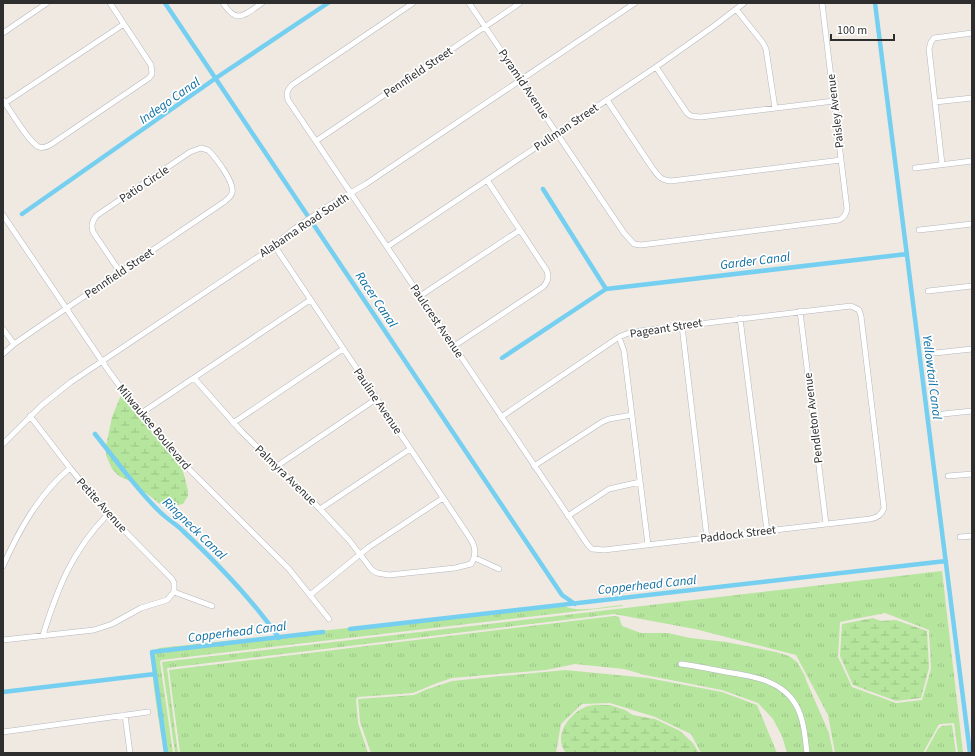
<svg xmlns="http://www.w3.org/2000/svg" width="975" height="756" font-family="'Source Sans 3',sans-serif">
<style>
.grass{fill:url(#grass-tufts);fill-rule:evenodd}
.wetland{fill:url(#wetland-marsh)}
.lines{fill:none;stroke-linecap:round;stroke-linejoin:round}
.canal{stroke:#75cff0;stroke-width:4.5}
.minor-casing{stroke:#b4b7c1;stroke-width:6}
.minor{stroke:#fff;stroke-width:5}
.labels{text-anchor:middle;stroke-width:3.5;stroke-linejoin:round;paint-order:stroke}
.street-label{font-size:12px;fill:#2e2e2e;stroke:#fff}
.water-label{font-size:13px;font-style:italic;fill:#0d6fa3;stroke:#fff}
</style>
<defs>
<pattern id="grass-tufts" width="24" height="20" patternUnits="userSpaceOnUse"><rect width="24" height="20" fill="#b6e59e"/><path d="M3 7l-1-3M5 7V3M7 7l1-3M15 17l-1-3M17 17v-4M19 17l1-3" fill="none" stroke="#9dc588"/></pattern>
<pattern id="wetland-marsh" width="20" height="14" patternUnits="userSpaceOnUse"><rect width="20" height="14" fill="#b6e59e"/><path d="M1 5h8M5 5V1M11 12h8M15 12V8" fill="none" stroke="#9dc588"/></pattern>
</defs>
<rect width="100%" height="100%" fill="#efe9e1"/>
<path class="grass" d="M942,571L963,753H958L954,723L939,724L923,753H835L828,715L796,655L695,629L614,614L167,668L178,753H175L162,662ZM885,613L929,630L931,669L922,700L896,703L852,687L838,657L840,622Z
M563,605C575,614 607,606 623,605L622,606L161,660L160,662L173,753H164C162,736 148,666 153,654C154,651 156,650 159,648Z
M614,616L619,617L622,626L641,633H668L690,638L726,642L776,652L789,656L797,662L805,676L806,680L829,733L833,753H787L782,736L773,719L758,703L722,690L645,675L624,669L575,664L546,670L452,678L437,683L413,693L358,697L356,699L358,723L368,753H180L169,670Z
M565,670L648,678L722,692L757,705L777,753H701L691,734L655,717L610,703L582,704L561,724L556,753H371L360,722L358,699L414,695L425,690L452,681Z
M952,725L956,753H925L938,729L942,726Z"/>
<path class="wetland" d="M124,393L181,463L188,491V496L183,504L169,507L160,504L132,482L119,476L112,469L106,455V446L112,417L121,395Z
M873,618L881,621L896,620L927,631L929,668L921,698L896,701L853,685L840,656L842,624Z
M610,705L625,710L633,715L655,719L680,731L693,743L699,753H566C552,736 570,712 588,706C595,704 603,705 610,705Z"/>
<g class="lines">
<path class="canal" d="M165,3L562,595L575,604
M875,3L970,753
M543,189L606,289
M22,214L216,78L328,3
M502,358L606,289L907,254
M95,434C116,460 136,489 160,512C167,519 176,524 183,531C218,564 252,599 279,638
M350,629L946,561
M3,692L155,674
M166,753L152,652L323,632"/>
<defs>
<path id="minor" d="M223,3C237,25 244,15 262,3
M413,3L292,85C287,90 286,93 288,100L588,545L592,549L604,550L870,519C877,518 882,514 884,508L861,316L859,310L851,306L631,332L619,337L501,417
M469,3L624,233L634,244L641,245L839,220C844,218 846,215 847,209L822,3
M736,9L763,43L766,49L775,108
M3,33L47,3
M656,67L687,113L691,116L701,117L834,101
M3,100C10,110 29,143 39,147C44,149 52,144 56,141L149,78L152,74L151,65L110,3
M607,100L653,169C659,177 661,180 671,181L841,160
M935,102L972,98
M5,103L124,24
M316,141L520,3
M942,164L929,49L931,42L934,38L972,33
M915,168L972,161
M3,215L108,370L140,414L182,462L289,569L329,619
M919,230L972,224
M387,247L656,67L714,26L744,3
M928,291L972,286
M420,296L520,230
M800,311L826,524
M740,318L767,531
M682,326L707,538
M3,329L14,344
M619,337L624,351L648,545
M454,346L543,287C548,281 549,278 547,271L487,180
M935,353L972,349
M3,354L14,344L46,322L224,202C227,199 231,197 232,193C235,182 215,157 208,150L201,148L190,152L96,216C92,222 91,225 93,232L120,272
M194,378L241,431L320,509L349,540L372,570L377,573L389,575L455,568L471,564C477,555 476,547 470,538L274,245
M140,414L310,300
M943,414L972,411
M30,416L70,468L108,514L172,579L174,583V592
M233,423L343,349
M3,444L42,405L71,382L267,251L294,229L325,208L366,184L635,3
M277,466L376,399
M534,466L602,422L609,419L632,415
M948,476L972,474
M320,509L410,449
M568,516L609,489L640,482
M960,537L972,536
M475,558L499,569
M3,566C19,530 39,494 70,468
M174,592L212,606
M310,595L369,547L443,498
M43,635C58,587 72,551 108,514
M3,640L94,630L112,624L141,608L167,600L174,592
M681,664C696,666 711,669 726,672C752,676 782,680 796,705C804,719 805,737 807,753
M125,715L130,753
M3,732L148,712"/>
</defs>
<use href="#minor" class="minor-casing"/>
<use href="#minor" class="minor"/>
</g>
<g class="labels">
<g class="street-label">
<text transform="translate(418 72) rotate(-34)" y="4">Pennfield Street</text>
<text transform="translate(524 84) rotate(56)" y="4">Pyramid Avenue</text>
<text transform="translate(835 111) rotate(-97)" y="4">Paisley Avenue</text>
<text transform="translate(566 127) rotate(-34)" y="4">Pullman Street</text>
<text transform="translate(144 184) rotate(-34)" y="4">Patio Circle</text>
<text transform="translate(304 225) rotate(-34)" y="4">Alabama Road South</text>
<text transform="translate(119 273) rotate(-34)" y="4">Pennfield Street</text>
<text transform="translate(437 321) rotate(56)" y="4">Paulcrest Avenue</text>
<text transform="translate(666 328) rotate(-9)" y="4">Pageant Street</text>
<text transform="translate(378 401) rotate(56)" y="4">Pauline Avenue</text>
<text transform="translate(813 418) rotate(-97)" y="4">Pendleton Avenue</text>
<text transform="translate(154 427) rotate(50)" y="4">Milwaukee Boulevard</text>
<text transform="translate(286 475) rotate(44)" y="4">Palmyra Avenue</text>
<text transform="translate(102 505) rotate(48)" y="4">Petite Avenue</text>
<text transform="translate(738 534) rotate(-7)" y="4">Paddock Street</text>
</g>
<g class="water-label">
<text transform="translate(169 100) rotate(-35)" y="5">Indego Canal</text>
<text transform="translate(755 260) rotate(-7)" y="5">Garder Canal</text>
<text transform="translate(377 299) rotate(56)" y="5">Racer Canal</text>
<text transform="translate(933 377) rotate(83)" y="5">Yellowtail Canal</text>
<text transform="translate(195 528) rotate(44)" y="5">Ringneck Canal</text>
<text transform="translate(647 584) rotate(-6)" y="5">Copperhead Canal</text>
<text transform="translate(237 631) rotate(-7)" y="5">Copperhead Canal</text>
</g>
</g>
<rect width="975" height="756" fill="none" stroke="#2e2e2e" stroke-width="8"/>
<path d="M831 34v6h63v-6" fill="none" stroke="#2e2e2e" stroke-width="2"/>
<text x="837" y="34" font-size="12" fill="#2e2e2e" stroke="#ffffff" stroke-width="3" paint-order="stroke">100 m</text>
</svg>
